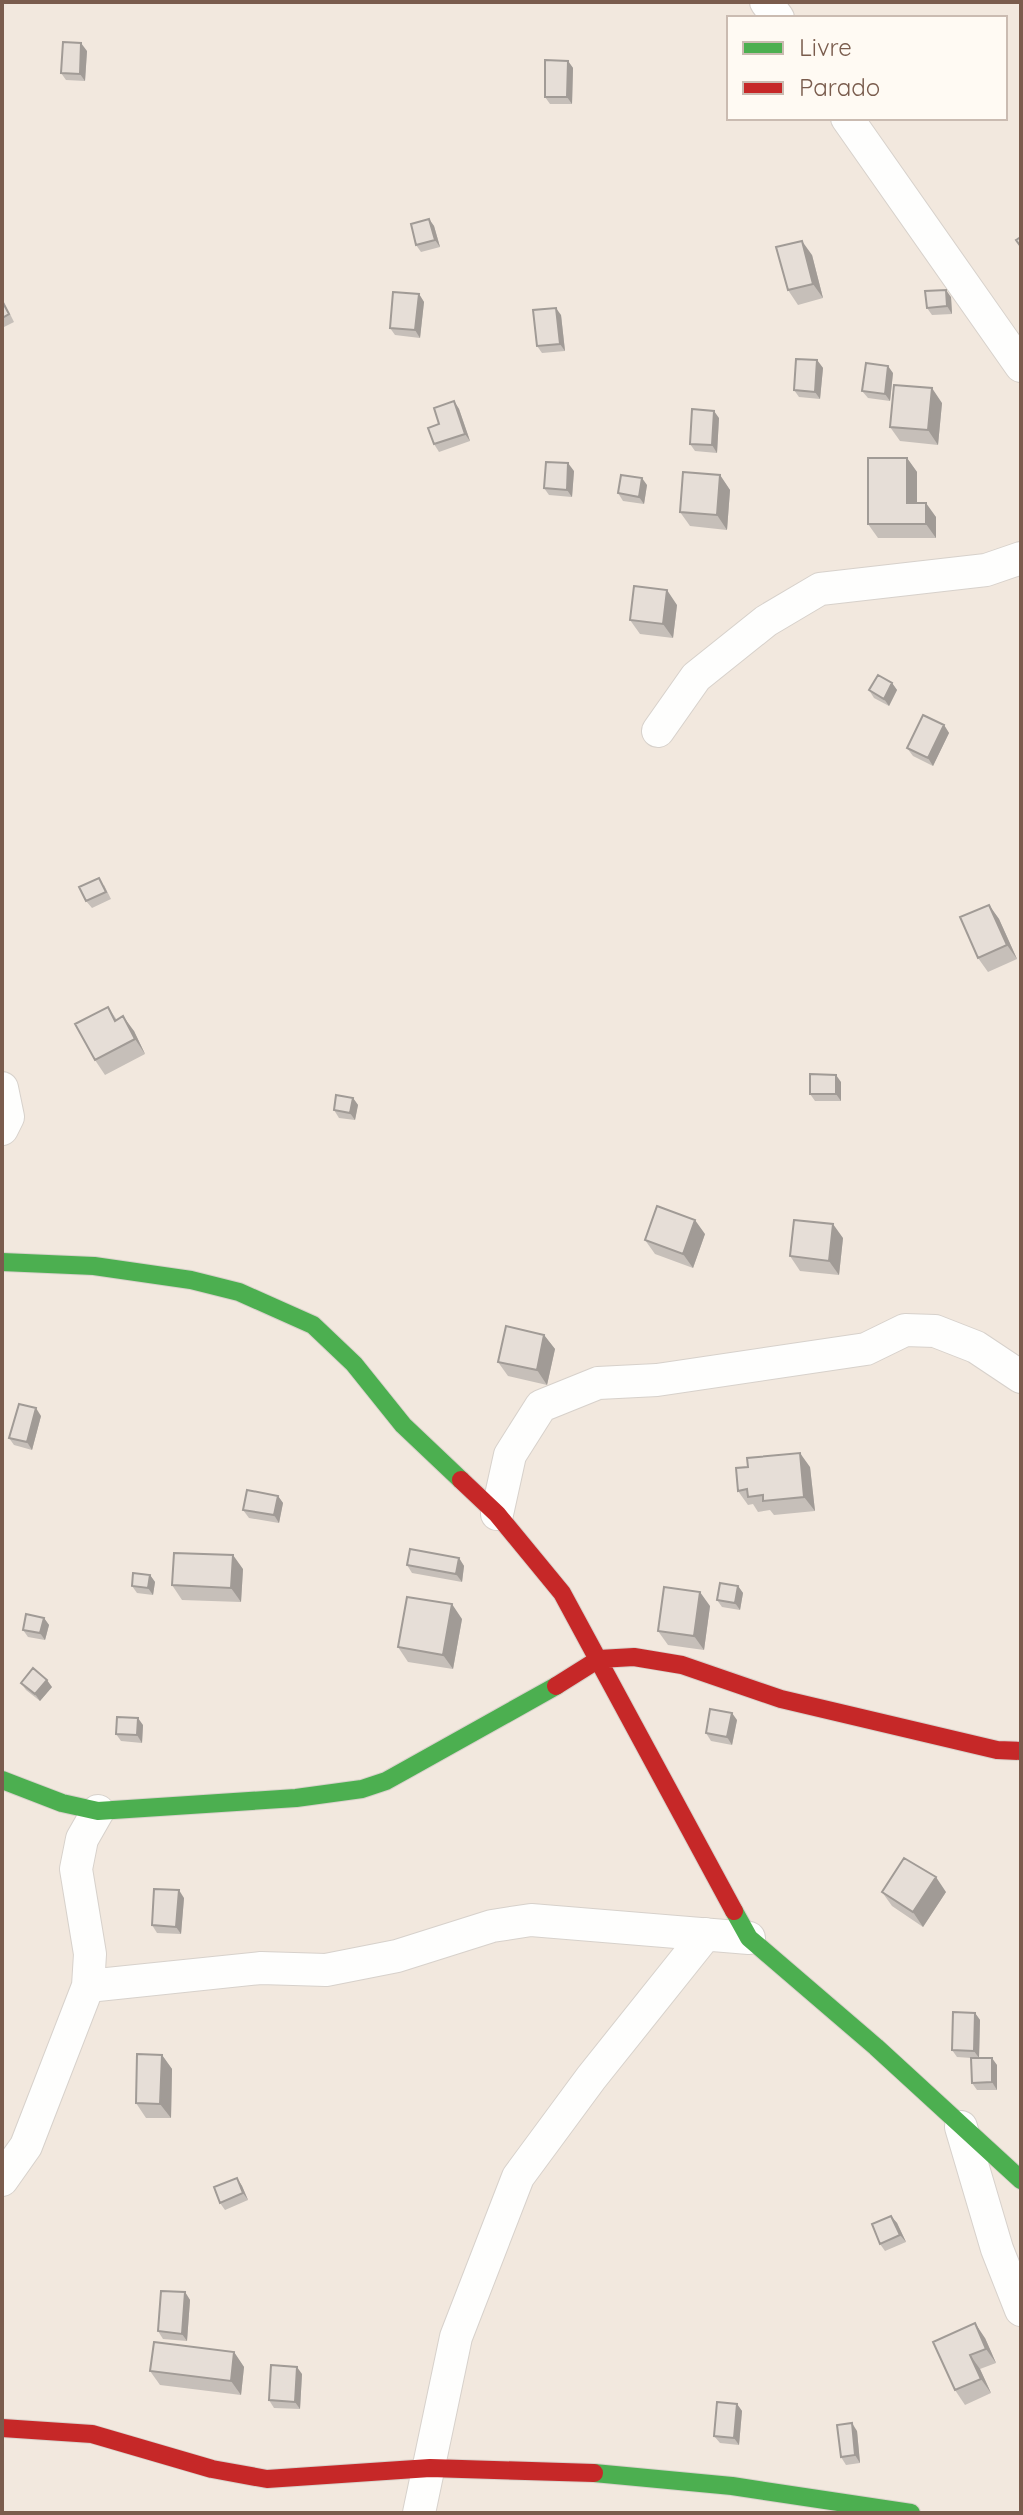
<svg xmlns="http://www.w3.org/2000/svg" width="1023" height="2515" font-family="Quicksand,sans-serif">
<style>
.residential{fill:#f2e8de;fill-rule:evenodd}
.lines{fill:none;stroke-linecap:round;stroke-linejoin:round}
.street-casing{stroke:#d7d1cb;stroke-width:34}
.fast-casing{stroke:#d9d2cb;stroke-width:20}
.jam-casing{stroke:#d9d2cb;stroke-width:20}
.street{stroke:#fefefd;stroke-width:32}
.fast{stroke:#4caf50;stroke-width:18}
.jam{stroke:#c62828;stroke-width:18}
.wall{fill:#c6bfb9}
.shaded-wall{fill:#a19b96}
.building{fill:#e6ded7;stroke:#a19b96;stroke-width:2}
</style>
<rect width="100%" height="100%" fill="#f9f5f0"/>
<path class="residential" d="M2,2H1021V2513H2ZM729,18H1005V118H729Z"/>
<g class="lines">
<defs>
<path id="street" d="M766,2L778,18
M847,118L1021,366
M658,731L696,677L766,621L820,589L986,570L1021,558
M2,1088L8,1117L2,1129
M497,1514L510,1455L541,1406L598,1383L657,1380L866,1349L905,1330L935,1331L976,1347L1021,1377
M88,1986L261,1968L326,1970L397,1956L492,1926L531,1920L749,1938
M961,2127L997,2249L1021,2310
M2,2180L26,2146L88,1986L90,1954L76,1869L82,1839L98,1811
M419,2513L456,2337L518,2177L591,2078L706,1934"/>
<path id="fast" d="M2,1262L94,1266L191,1280L239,1292L313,1325L354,1364L403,1425L461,1480
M2,1780L62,1803L98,1811L296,1798L362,1789L386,1781L556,1686
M734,1911L749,1938L876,2047L1021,2180
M594,2473L732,2486L911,2513"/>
<path id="jam" d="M461,1480L497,1514L562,1593L734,1911
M556,1686L599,1659L634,1657L682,1665L781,1699L997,1750L1021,1751
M2,2428L92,2434L212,2469L267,2479L430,2468L594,2473"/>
</defs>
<use href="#street" class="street-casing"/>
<use href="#fast" class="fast-casing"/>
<use href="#jam" class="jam-casing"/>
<use href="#street" class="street"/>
<use href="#fast" class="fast"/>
<use href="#jam" class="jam"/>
</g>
<path class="wall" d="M87,51L85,81L66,80L61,73Z
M568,61L573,68L572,104H550L545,97Z
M429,219L434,226L440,247L421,252L416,245Z
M812,255L823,298L798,305L788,290Z
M419,294L424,302L420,338L395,335L390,328Z
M951,297L952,314L932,315L927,308Z
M2,298L14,322L2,328Z
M561,315L565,351L542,353L537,346Z
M817,360L823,368L820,399L799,397L794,390Z
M893,373L890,401L868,398L862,391Z
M454,401L459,409L470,441L439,452L434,444L439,424Z
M942,403L938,445L900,441L890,427Z
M719,418L717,453L695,451L690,444Z
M907,458L917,472V503L936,517V538H878L868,524Z
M574,471L572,497L549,495L544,488Z
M720,475L730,490L727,530L690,526L680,512Z
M647,485L644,504L623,501L618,493Z
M677,605L673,638L640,634L630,620Z
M892,683L897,690L889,706L874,698L869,690Z
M944,725L949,733L933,766L913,756L907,748Z
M104,885L111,899L92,908L86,901Z
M989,905L999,919L1017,959L988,972L978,958Z
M108,1007L117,1020L134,1031L145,1054L105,1075L95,1060Z
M841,1082V1101H815L810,1094Z
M353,1098L358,1105L355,1120L339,1118L334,1110Z
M705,1234L693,1268L655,1254L645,1240Z
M843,1238L839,1275L800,1271L790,1256Z
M544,1335L555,1349L547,1385L508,1376L498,1362Z
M41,1416L32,1450L14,1445L9,1438Z
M810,1467L815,1511L774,1515L770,1510L758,1512L753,1504L748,1505L738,1491Z
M278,1496L283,1503L279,1523L249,1518L243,1510Z
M459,1558L464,1566L462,1582L412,1573L407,1565Z
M243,1569L241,1602L182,1600L172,1585Z
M150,1575L155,1582L153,1595L137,1593L132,1586Z
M738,1586L743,1593L740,1610L722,1607L717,1600Z
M710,1606L704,1650L668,1645L658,1631Z
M44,1618L49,1625L45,1640L28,1637L23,1630Z
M462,1619L453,1669L408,1662L398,1647Z
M21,1683L52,1687L40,1701L26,1690Z
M737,1720L732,1745L711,1741L706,1733Z
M143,1725L142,1743L121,1741L116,1734Z
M882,1892H946L923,1927L892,1906Z
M184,1898L181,1934L157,1933L152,1925Z
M975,2013L980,2020L979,2058L997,2065V2090H977L972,2083L971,2058L957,2057L952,2050Z
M162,2055L172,2069L171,2118H146L136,2103Z
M237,2178L242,2186L248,2200L225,2210L220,2203Z
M891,2216L897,2223L906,2242L885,2251L880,2244Z
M185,2292L190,2300L187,2341L163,2339L158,2331Z
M985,2338L996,2363L980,2369L991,2393L965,2405L955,2390L933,2342Z
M234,2352L244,2367L241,2395L160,2385L150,2371Z
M302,2374L300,2409L274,2408L269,2400Z
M737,2404L742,2411L739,2445L720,2443L714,2436Z
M857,2431L860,2463L846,2465L841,2457Z"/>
<path class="shaded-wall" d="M81,43L87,51L85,81L80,74Z
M568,61L573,68L572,104L567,97Z
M429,219L434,226L440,247L435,240Z
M802,241L812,255L823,298L813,284Z
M946,290L951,297L952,314L947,306Z
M419,294L424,302L420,338L415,330Z
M556,308L561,315L565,351L560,344Z
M817,360L823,368L820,399L815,392Z
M888,366L893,373L890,401L885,394Z
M932,388L942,403L938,445L928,430Z
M454,401L459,409L470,441L465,434Z
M714,411L719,418L717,453L712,445Z
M907,458L917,472V517L907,503Z
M568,463L574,471L572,497L567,490Z
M720,475L730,490L727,530L717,515Z
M642,478L647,485L644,504L639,497Z
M926,503L936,517V538L926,524Z
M667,590L677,605L673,638L663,624Z
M892,683L897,690L889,706L884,699Z
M944,725L949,733L933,766L928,758Z
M989,905L999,919L1017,959L1007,945Z
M123,1016L134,1031L145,1054L135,1039Z
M836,1075L841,1082V1101L836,1094Z
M353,1098L358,1105L355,1120L350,1113Z
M695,1220L705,1234L693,1268L683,1254Z
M833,1224L843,1238L839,1275L829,1261Z
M544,1335L555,1349L547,1385L537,1370Z
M36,1408L41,1416L32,1450L27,1442Z
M800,1453L810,1467L815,1511L804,1497Z
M278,1496L283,1503L279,1523L274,1515Z
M233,1555L243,1569L241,1602L231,1588Z
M459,1558L464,1566L462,1582L456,1574Z
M150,1575L155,1582L153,1595L148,1588Z
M738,1586L743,1593L740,1610L735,1603Z
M700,1592L710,1606L704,1650L694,1636Z
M452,1604L462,1619L453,1669L443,1655Z
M44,1618L49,1625L45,1640L40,1633Z
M47,1680L52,1687L40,1701L35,1694Z
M732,1713L737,1720L732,1745L727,1737Z
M138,1718L143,1725L142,1743L137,1735Z
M936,1877L946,1892L923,1927L913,1912Z
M179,1890L184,1898L181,1934L176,1927Z
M975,2013L980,2020L979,2058L974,2051Z
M162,2055L172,2069L171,2118L160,2104Z
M992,2058L997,2065V2090L992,2082Z
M237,2178L242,2186L248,2200L243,2193Z
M891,2216L897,2223L906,2242L900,2235Z
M185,2292L190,2300L187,2341L182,2334Z
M975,2323L985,2338L996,2363L986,2349Z
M234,2352L244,2367L241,2395L231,2381Z
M970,2355L980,2369L991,2393L981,2379Z
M297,2367L302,2374L300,2409L295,2402Z
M737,2404L742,2411L739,2445L734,2438Z
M852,2423L857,2431L860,2463L855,2455Z"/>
<path class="building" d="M63,42L81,43L80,74L61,73Z
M545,60L568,61L567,97H545Z
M429,219L435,240L416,245L411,224Z
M1021,237V247L1016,240Z
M802,241L813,284L788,290L776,247Z
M946,290L947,306L927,308L925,291Z
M393,292L419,294L415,330L390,328Z
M2,301L9,314L2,318Z
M556,308L560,344L537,346L533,310Z
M796,359L817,360L815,392L794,390Z
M866,363L888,366L885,394L862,391Z
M894,385L932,388L928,430L890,427Z
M454,401L465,434L434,444L428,428L439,424L434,408Z
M692,409L714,411L712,445L690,444Z
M868,458H907V503H926V524H868Z
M546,462L568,463L567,490L544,488Z
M683,472L720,475L717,515L680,512Z
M621,475L642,478L639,497L618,493Z
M634,586L667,590L663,624L630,620Z
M878,675L892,683L884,699L869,690Z
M923,715L944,725L928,758L907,748Z
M99,878L106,892L86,901L79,887Z
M989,905L1007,945L978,958L960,917Z
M108,1007L115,1021L123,1016L135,1039L95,1060L75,1024Z
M810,1074L836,1075V1094H810Z
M336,1095L353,1098L350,1113L334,1110Z
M657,1206L695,1220L683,1254L645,1240Z
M794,1220L833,1224L829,1261L790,1256Z
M506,1326L544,1335L537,1370L498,1362Z
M19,1404L36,1408L27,1442L9,1438Z
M800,1453L804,1497L763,1501V1495L748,1497L747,1489L738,1491L736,1468L748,1467L747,1458Z
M247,1490L278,1496L274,1515L243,1510Z
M410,1549L459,1558L456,1574L407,1565Z
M174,1553L233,1555L231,1588L172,1585Z
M133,1573L150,1575L148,1588L132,1586Z
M720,1583L738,1586L735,1603L717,1600Z
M664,1587L700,1592L694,1636L658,1631Z
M407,1597L452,1604L443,1655L398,1647Z
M26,1614L44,1618L40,1633L23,1630Z
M33,1668L47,1680L35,1694L21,1683Z
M710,1709L732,1713L727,1737L706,1733Z
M117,1717L138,1718L137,1735L116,1734Z
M904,1858L936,1877L913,1912L882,1892Z
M154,1889L179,1890L176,1927L152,1925Z
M953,2012L975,2013L974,2051L952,2050Z
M137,2054L162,2055L160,2104L136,2103Z
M971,2058H992V2082L972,2083Z
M237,2178L243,2193L220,2203L214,2187Z
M891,2216L900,2235L880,2244L872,2224Z
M161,2291L185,2292L182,2334L158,2331Z
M975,2323L986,2349L970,2355L981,2379L955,2390L933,2342Z
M154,2342L234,2352L231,2381L150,2371Z
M271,2365L297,2367L295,2402L269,2400Z
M717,2402L737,2404L734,2438L714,2436Z
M852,2423L855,2455L841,2457L837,2425Z"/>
<rect width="1023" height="2515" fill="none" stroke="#7a5c4d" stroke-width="8"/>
<rect x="727" y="16" width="280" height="104" fill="#fffaf3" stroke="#cabbb1" stroke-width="2"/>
<rect x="743" y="42" width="40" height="12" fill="#4caf50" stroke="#cabbb1" stroke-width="2"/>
<text x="799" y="56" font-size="24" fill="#7a5c4d">Livre</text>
<rect x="743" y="82" width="40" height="12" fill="#c62828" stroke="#cabbb1" stroke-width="2"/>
<text x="799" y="96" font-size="24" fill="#7a5c4d">Parado</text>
</svg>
